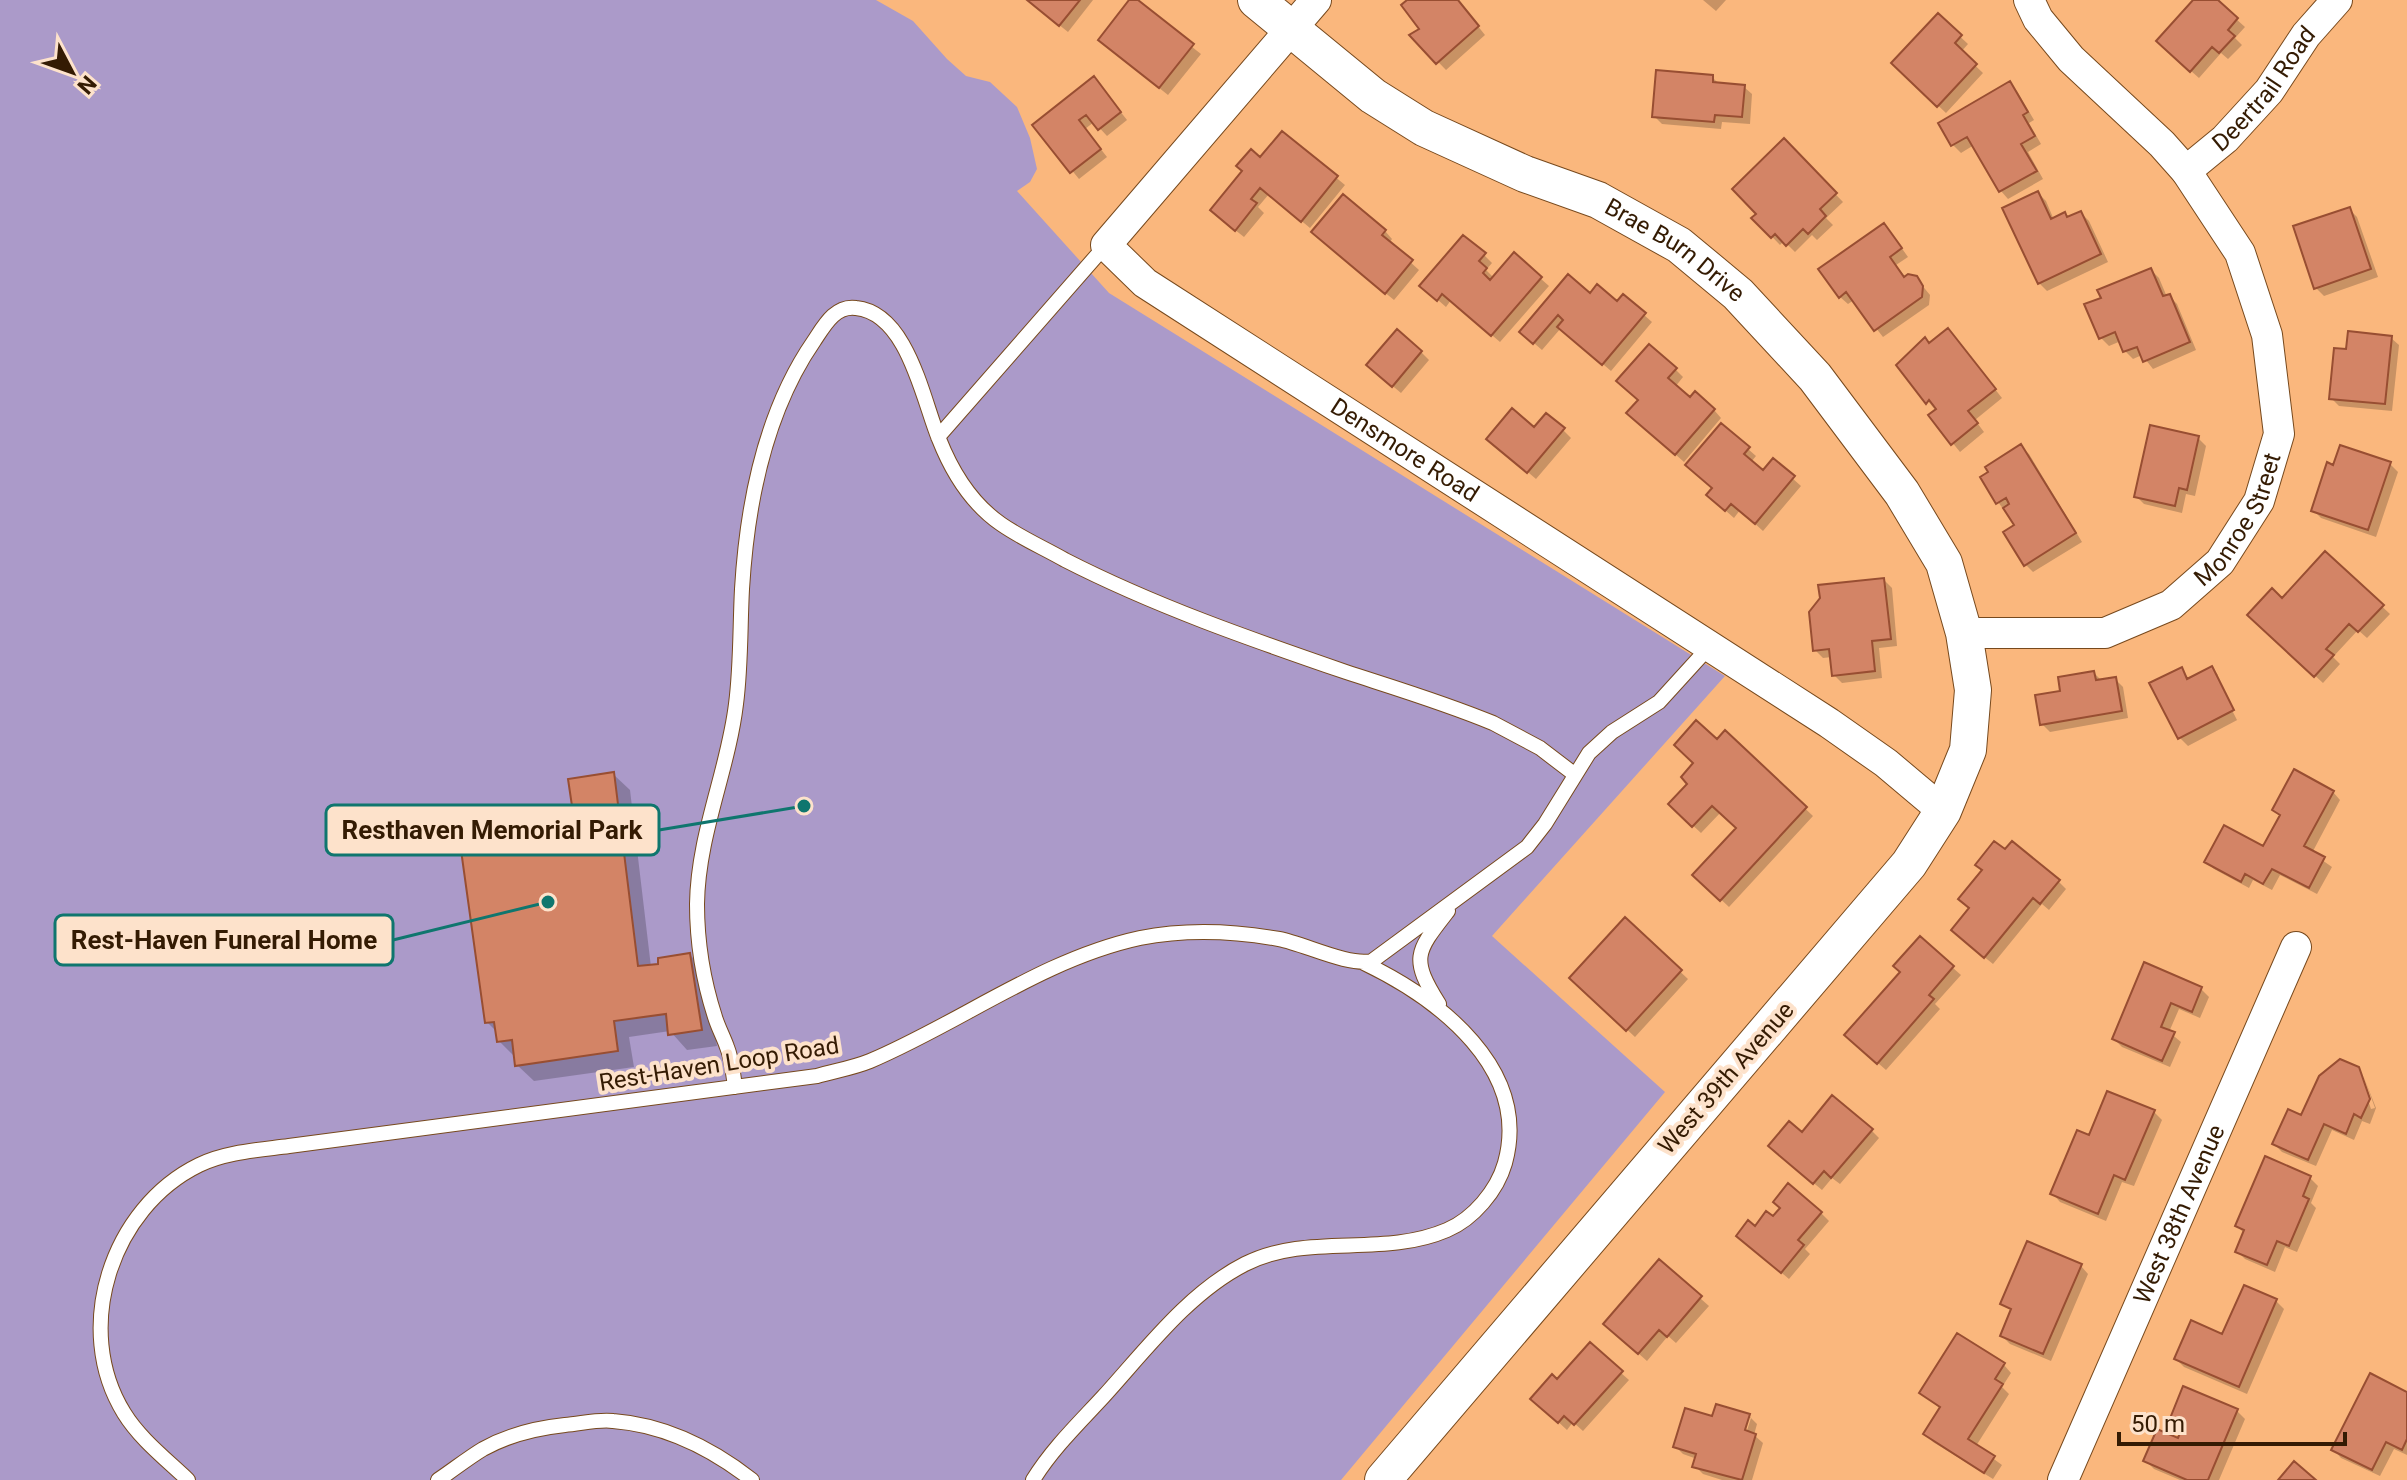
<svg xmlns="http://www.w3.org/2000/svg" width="2407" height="1480" font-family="Roboto,sans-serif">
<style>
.green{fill:#ab9ac9}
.shadow{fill:#0003}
.building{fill:#d38466;stroke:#984e32;stroke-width:2}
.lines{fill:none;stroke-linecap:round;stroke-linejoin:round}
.service-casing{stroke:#77491d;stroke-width:16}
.minor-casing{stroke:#77491d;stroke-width:32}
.tertiary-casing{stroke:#77491d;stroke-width:38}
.service{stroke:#fff;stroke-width:14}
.minor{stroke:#fff;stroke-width:30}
.tertiary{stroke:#fff;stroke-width:36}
.labels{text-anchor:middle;stroke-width:8;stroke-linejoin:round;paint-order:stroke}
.street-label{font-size:24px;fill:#341b03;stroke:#fde2cb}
.leader{fill:none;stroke:#0f766e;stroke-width:3}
.callout-dot{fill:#0f766e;stroke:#fde2cb;stroke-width:3}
.callout{fill:#fde2cb;stroke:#0f766e;stroke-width:3}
.callout-label{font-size:26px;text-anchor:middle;font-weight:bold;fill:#341b03}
</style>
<rect width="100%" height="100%" fill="#fab77d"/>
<path class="green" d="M0,0H876L913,21L947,59L966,76L990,82L1017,107L1030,138L1037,169L1030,182L1017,191L1109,293L1725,676L1492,936L1665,1092L1341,1480H0Z"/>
<path class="shadow" d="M1028,0H1093L1068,32Z
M1132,0L1201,54L1168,95L1108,47Z
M1410,0H1457L1485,35L1446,70L1412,35L1422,30Z
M1703,0H1726L1716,11Z
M2195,0H2215L2245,27L2235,38L2242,45L2228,59L2221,53L2199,78L2166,49Z
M1938,16L1968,44L1961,52L1983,73L1946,113L1893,63Z
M1712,77L1720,85L1744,87L1752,94L1750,124L1722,122L1721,129L1662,124L1654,116Z
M2009,83L2017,91L2034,120L2029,123L2041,144L2028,152L2043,179L2008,199L2001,191L1974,145L1961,153L1953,145Z
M1101,87L1127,120L1107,136L1094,122L1085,129L1107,157L1079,179L1035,125Z
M1282,133L1345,185L1310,228L1269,194L1258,207L1264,213L1244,237L1220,218Z
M1784,141L1843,202L1826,218L1833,225L1817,240L1812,235L1795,252L1784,241L1780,245L1754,218L1759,214Z
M2038,193L2046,201L2054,220L2069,219L2081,213L2089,221L2108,262L2047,291L2039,283Z
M2349,209L2357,217L2378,277L2324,296L2316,288Z
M1385,231L1392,239L1389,243L1419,270L1394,300L1321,240Z
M1891,233L1908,257L1896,265L1906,278H1916L1930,295L1929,305L1883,337L1854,300L1848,304L1840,297Z
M1484,255L1492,263L1486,270L1494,278L1514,255L1549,286L1500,342L1451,300L1446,307L1430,293Z
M2151,270L2159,278L2167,297L2169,296L2177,304L2196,350L2153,369L2142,355L2133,359L2125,351L2121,341L2109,346L2101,338L2087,306L2103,299Z
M1590,296L1644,315L1652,322L1611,371L1561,328L1542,350L1521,332Z
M2391,338L2399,345L2392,411L2339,406L2331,398L2348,351Z
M1955,339L2002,398L1975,420L1984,432L1960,452L1931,416L1936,411L1899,365L1930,345Z
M1421,352L1429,360L1401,393L1376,372Z
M1675,369L1683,377L1675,387L1690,400L1714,410L1721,418L1684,462L1629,413Z
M1535,430H1563L1571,438L1536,479L1497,446Z
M2198,438L2206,446L2195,496L2186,494L2182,513L2144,504L2136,496Z
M2021,447L2029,454L2082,542L2033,572L2025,564L2016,526L1998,502Z
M1748,449L1756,456L1751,462L1763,473L1773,461L1801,486L1763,531L1740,510L1734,518L1708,495Z
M2390,464L2398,472L2376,537L2321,518L2313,510L2335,467Z
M2325,553L2390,614L2367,638L2358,630L2333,657L2340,664L2323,683L2258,623L2282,601Z
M1884,580L1892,588L1897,646L1879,648L1882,678L1842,683L1834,675L1832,657L1823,658L1815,650Z
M2211,668L2218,675H2214L2237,720L2241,718L2188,746L2180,738L2181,669L2190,680Z
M2094,673L2102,681L2115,679L2123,687L2128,718L2050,732L2042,724L2062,692Z
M1725,733L1813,816L1729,907L1695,875L1738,828L1721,812L1701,833L1670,804L1690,784L1696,764Z
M613,774L630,790L651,967L690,955L706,971L717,1046L687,1050L670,1031L629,1037L634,1067L534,1081L517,1065L515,1057L499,1041L498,1033L487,1022L578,835Z
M2333,792L2340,800L2312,853L2332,867L2317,894L2280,875L2272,890L2253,880L2249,888L2214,869L2206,862L2264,848L2281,817L2274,810Z
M2058,881L2066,889L2049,910L2042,904L1993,964L1961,938Z
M1625,920L1688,979L1635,1037L1572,978Z
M1920,939L1961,975L1935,1004L1940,1009L1886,1070L1855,1043L1902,972Z
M2145,965L2201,989L2209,997L2200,1018L2179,1009L2169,1032L2181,1042L2170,1067L2122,1047L2114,1039Z
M2358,1071L2371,1109L2375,1108L2363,1075L2376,1108L2370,1124L2362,1121L2354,1140L2332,1130L2316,1166L2282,1152L2274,1144Z
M2154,1112L2162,1120L2134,1186L2122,1182L2106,1221L2060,1202L2053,1194L2090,1138Z
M1871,1130L1879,1138L1840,1184L1832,1178L1822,1190L1779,1154L1802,1135Z
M2310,1178L2318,1186L2311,1203L2316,1208L2297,1252L2285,1247L2275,1272L2245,1259L2237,1251L2245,1234L2237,1226Z
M1821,1213L1829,1221L1805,1249L1810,1254L1789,1279L1746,1243L1755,1228L1773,1219Z
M1659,1262L1709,1306L1676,1343L1668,1336L1647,1361L1613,1331Z
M2081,1266L2088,1274L2051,1361L2010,1344L2002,1336L2011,1311L2003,1303Z
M2276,1301L2284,1309L2247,1394L2184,1367L2176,1359L2223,1336Z
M2004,1365L2011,1373L2002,1387L2009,1394L1976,1446L2002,1465L1993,1479L1933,1442L1926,1434L1941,1409L1921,1393Z
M1621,1373L1629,1380L1583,1431L1573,1422L1567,1430L1541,1406L1557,1382Z
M2407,1394V1455L2394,1449L2380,1476L2341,1458L2334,1450Z
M2237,1411L2245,1419L2219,1480H2180L2154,1469L2146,1461L2179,1440L2183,1430L2171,1420Z
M1749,1416L1751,1418H1747L1741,1439L1744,1440L1751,1418L1757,1424L1754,1435L1763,1443L1752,1480H1722L1703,1474L1695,1466L1697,1459L1683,1454L1675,1446L1714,1419Z"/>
<path class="building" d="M1027,0H1080L1059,26Z
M1129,0H1138L1194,44L1159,88L1098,40Z
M1407,0H1458L1479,26L1436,64L1409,35L1419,29L1401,5Z
M2193,0H2218L2238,18L2228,30L2235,36L2219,53L2212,47L2190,72L2156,41Z
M1938,13L1962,35L1955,43L1977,64L1937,107L1891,63Z
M1656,70L1713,75V82L1745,85L1742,117L1715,115L1714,122L1652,117Z
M1094,76L1121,112L1098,130L1086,115L1079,120L1101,149L1070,173L1032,125Z
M2010,81L2028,112L2023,115L2035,136L2021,144L2037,171L1999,192L1967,137L1951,146L1938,123Z
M1282,131L1338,176L1301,222L1260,188L1251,199L1257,203L1235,231L1210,210L1242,171L1236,166L1251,149L1260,157Z
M1784,138L1837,193L1820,209L1826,216L1808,234L1803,229L1786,246L1775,234L1771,238L1751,218L1756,214L1732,189Z
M2038,191L2051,219L2065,212L2067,217L2081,211L2101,254L2038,284L2002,208Z
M1343,194L1386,230L1382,235L1413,260L1385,294L1311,232Z
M2350,207L2371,269L2314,289L2293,226Z
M1884,223L1902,248L1890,257L1904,277L1908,274L1917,276L1923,286L1922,297L1874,331L1846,292L1839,298L1818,269Z
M1463,235L1486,253L1479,261L1487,268L1483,273L1490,280L1514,252L1542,277L1491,336L1442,294L1437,301L1419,286Z
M2151,268L2163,296L2170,294L2190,342L2143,362L2137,347L2123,352L2115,332L2099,339L2084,304L2101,298L2097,290Z
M1568,274L1590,293L1597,284L1617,301L1623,294L1646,313L1602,365L1557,327L1563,320L1558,315L1533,344L1519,332Z
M1948,328L1996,389L1968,411L1978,423L1951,445L1928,415L1936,409L1929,400L1926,404L1896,365L1925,337L1929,343Z
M1397,329L1422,351L1392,387L1366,365Z
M2348,331L2392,336L2385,404L2329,399L2334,348L2346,349Z
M1649,344L1677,368L1668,378L1690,397L1695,391L1715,409L1675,455L1626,413L1638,400L1616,381Z
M1512,408L1534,427L1546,413L1565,428L1527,473L1486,439Z
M1721,423L1750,447L1744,454L1763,470L1773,458L1795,476L1755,524L1731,504L1725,511L1706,495L1712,488L1685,465Z
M2150,425L2199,436L2187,490L2179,488L2175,506L2134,497Z
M2021,444L2076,533L2024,566L2003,532L2014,525L2003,508L2009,504L2006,498L1996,504L1980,477L1988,472L1985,467Z
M2340,445L2391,462L2368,530L2311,511L2327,462L2333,465Z
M2325,551L2384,605L2358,632L2349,624L2326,649L2334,655L2314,677L2247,615L2272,588L2282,598Z
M1884,578L1891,639L1872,641L1875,671L1832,676L1829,649L1813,651L1809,612L1820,598L1818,585Z
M2212,666L2234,710L2178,739L2149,683L2182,667L2187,679Z
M2094,671L2096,680L2116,677L2122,711L2040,725L2035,695L2060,691L2058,677Z
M1696,720L1717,739L1725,730L1807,807L1720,901L1692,875L1736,828L1712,806L1692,827L1668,804L1687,784L1681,777L1693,763L1674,745Z
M2294,769L2334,791L2304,846L2325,857L2309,888L2272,869L2263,884L2245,874L2241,882L2204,862L2224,825L2263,846L2280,815L2272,810Z
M614,772L638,966L658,964V958L690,953L702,1030L668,1035L666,1014L614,1021L618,1051L515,1066L512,1040L497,1042L494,1022L485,1023L461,850L576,833L568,779Z
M1994,841L2005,849L2012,841L2060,880L2040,904L2033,898L1984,958L1951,930L1969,908L1958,899L1982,870L1975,865Z
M1625,917L1682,970L1626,1031L1569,978Z
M1920,936L1954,966L1929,995L1934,999L1877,1064L1844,1035L1900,972L1893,966Z
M2144,962L2202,987L2192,1012L2171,1003L2161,1027L2175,1032L2162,1061L2112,1039Z
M2340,1059L2359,1067L2370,1099L2361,1118L2354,1114L2346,1134L2324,1124L2308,1160L2272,1144L2288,1109L2301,1115L2319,1076Z
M2107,1091L2155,1110L2125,1180L2114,1175L2098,1214L2050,1194L2077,1130L2089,1135Z
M1832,1095L1873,1129L1831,1178L1824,1171L1813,1184L1768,1146L1789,1121L1802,1132Z
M2265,1156L2311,1176L2303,1196L2309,1199L2289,1246L2277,1241L2267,1265L2235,1252L2244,1230L2235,1226Z
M1788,1183L1822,1212L1798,1240L1804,1245L1781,1273L1736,1236L1748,1220L1755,1226L1766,1211L1773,1216L1780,1208L1773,1202Z
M2027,1241L2082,1264L2043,1354L2000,1336L2011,1309L2000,1304Z
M1659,1259L1702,1296L1667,1337L1659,1330L1638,1354L1603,1324Z
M2244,1285L2277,1299L2239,1387L2174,1359L2191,1320L2222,1334Z
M1957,1333L2005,1363L1995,1379L2003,1384L1968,1439L1995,1456L1984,1473L1923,1434L1940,1407L1919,1393Z
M1590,1342L1623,1371L1574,1425L1564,1416L1558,1423L1530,1399L1552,1374L1557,1379Z
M2370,1373L2407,1392V1439L2402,1450L2386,1442L2372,1470L2331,1450Z
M2183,1386L2238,1409L2208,1480H2187L2143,1461L2157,1429L2178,1438L2183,1426L2169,1421Z
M1716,1404L1750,1414L1745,1430L1756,1434L1742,1480L1692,1467L1696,1454L1673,1447L1685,1408L1712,1416Z
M2294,1461L2316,1480H2278Z"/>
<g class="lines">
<defs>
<path id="service" d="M938,437L1106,245
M1439,1004C1410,958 1416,952 1448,911
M735,1087C733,1073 732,1059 727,1047C723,1036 718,1027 715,1017C703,980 697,942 697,904C698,834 728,771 736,704C741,666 740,627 742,589C747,505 765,412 814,341C824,326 835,305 856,308C908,313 923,401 939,439C952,472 972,504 1001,524C1021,538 1044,548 1065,560C1155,606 1250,639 1346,672C1395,688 1445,703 1493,723L1540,748L1574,774
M188,1480C166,1459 140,1439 124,1413C72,1329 111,1208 199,1165C225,1152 259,1150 289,1146L817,1076C834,1071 853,1068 870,1061C960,1023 1043,959 1140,938C1185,929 1234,931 1279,939C1305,944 1347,966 1372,961L1527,847L1545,824L1589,753L1612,732L1659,702L1710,646
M438,1480C453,1470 468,1458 483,1449C508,1435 537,1428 565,1425C580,1424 598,1419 613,1421C666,1425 711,1448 752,1480
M1033,1480C1052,1449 1079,1423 1103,1397C1145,1351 1188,1293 1245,1264C1308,1232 1382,1258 1447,1230C1473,1219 1497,1191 1505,1163C1531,1069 1439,999 1364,963"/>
<g id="minor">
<path id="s1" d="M1316,0L1106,245L1145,283L1829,723L1886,763L1943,811"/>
<path id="s2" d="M2186,171L2225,139L2269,91L2306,35L2337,0"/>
<path id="s3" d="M1964,633H2105L2171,605L2220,562L2259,501L2279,434L2267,335L2240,253L2186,171L2162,144L2071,59L2038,19L2029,0"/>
<path id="s4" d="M2063,1480L2296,947"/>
</g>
<g id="tertiary">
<path id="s5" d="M1256,0L1373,96L1424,128L1525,174L1598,200L1679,245L1738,294L1815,377L1902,493L1944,563L1964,633L1973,690L1968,750L1943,811L1909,864L1383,1480"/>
</g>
</defs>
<use href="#service" class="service-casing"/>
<use href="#minor" class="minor-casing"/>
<use href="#tertiary" class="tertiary-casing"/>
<use href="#service" class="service"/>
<use href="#minor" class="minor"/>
<use href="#tertiary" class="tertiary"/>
</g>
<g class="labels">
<g class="street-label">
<text dy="8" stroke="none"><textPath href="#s2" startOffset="114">Deertrail Road</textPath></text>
<text dy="8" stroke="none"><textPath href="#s5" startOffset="492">Brae Burn Drive</textPath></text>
<text dy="8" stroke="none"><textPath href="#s1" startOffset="686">Densmore Road</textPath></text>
<text dy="8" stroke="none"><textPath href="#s3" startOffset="324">Monroe Street</textPath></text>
<text transform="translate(719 1064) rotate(-9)" y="8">Rest-Haven Loop Road</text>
<text transform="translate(1726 1078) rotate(-49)" y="8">West 39th Avenue</text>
<text dy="8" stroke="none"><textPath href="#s4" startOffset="290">West 38th Avenue</textPath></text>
</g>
</g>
<path class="leader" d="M804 806L659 830M548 902L393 940"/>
<g class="callout-dot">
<circle cx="804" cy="806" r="8"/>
<circle cx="548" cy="902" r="8"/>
</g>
<g class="callout">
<rect x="326" y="805" width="333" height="50" rx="8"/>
<rect x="55" y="915" width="338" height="50" rx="8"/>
</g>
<g class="callout-label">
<text x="492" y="839">Resthaven Memorial Park</text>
<text x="224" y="949">Rest-Haven Funeral Home</text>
</g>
<g transform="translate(72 72) rotate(131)" stroke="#fde2cb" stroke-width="6" paint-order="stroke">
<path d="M0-6L14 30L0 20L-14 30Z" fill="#341b03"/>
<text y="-12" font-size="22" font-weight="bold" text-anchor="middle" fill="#341b03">N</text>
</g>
<path d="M2119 1432v12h226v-12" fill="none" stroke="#341b03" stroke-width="4"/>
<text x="2131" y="1432" font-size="24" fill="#341b03" stroke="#fde2cb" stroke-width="6" paint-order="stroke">50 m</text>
</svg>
